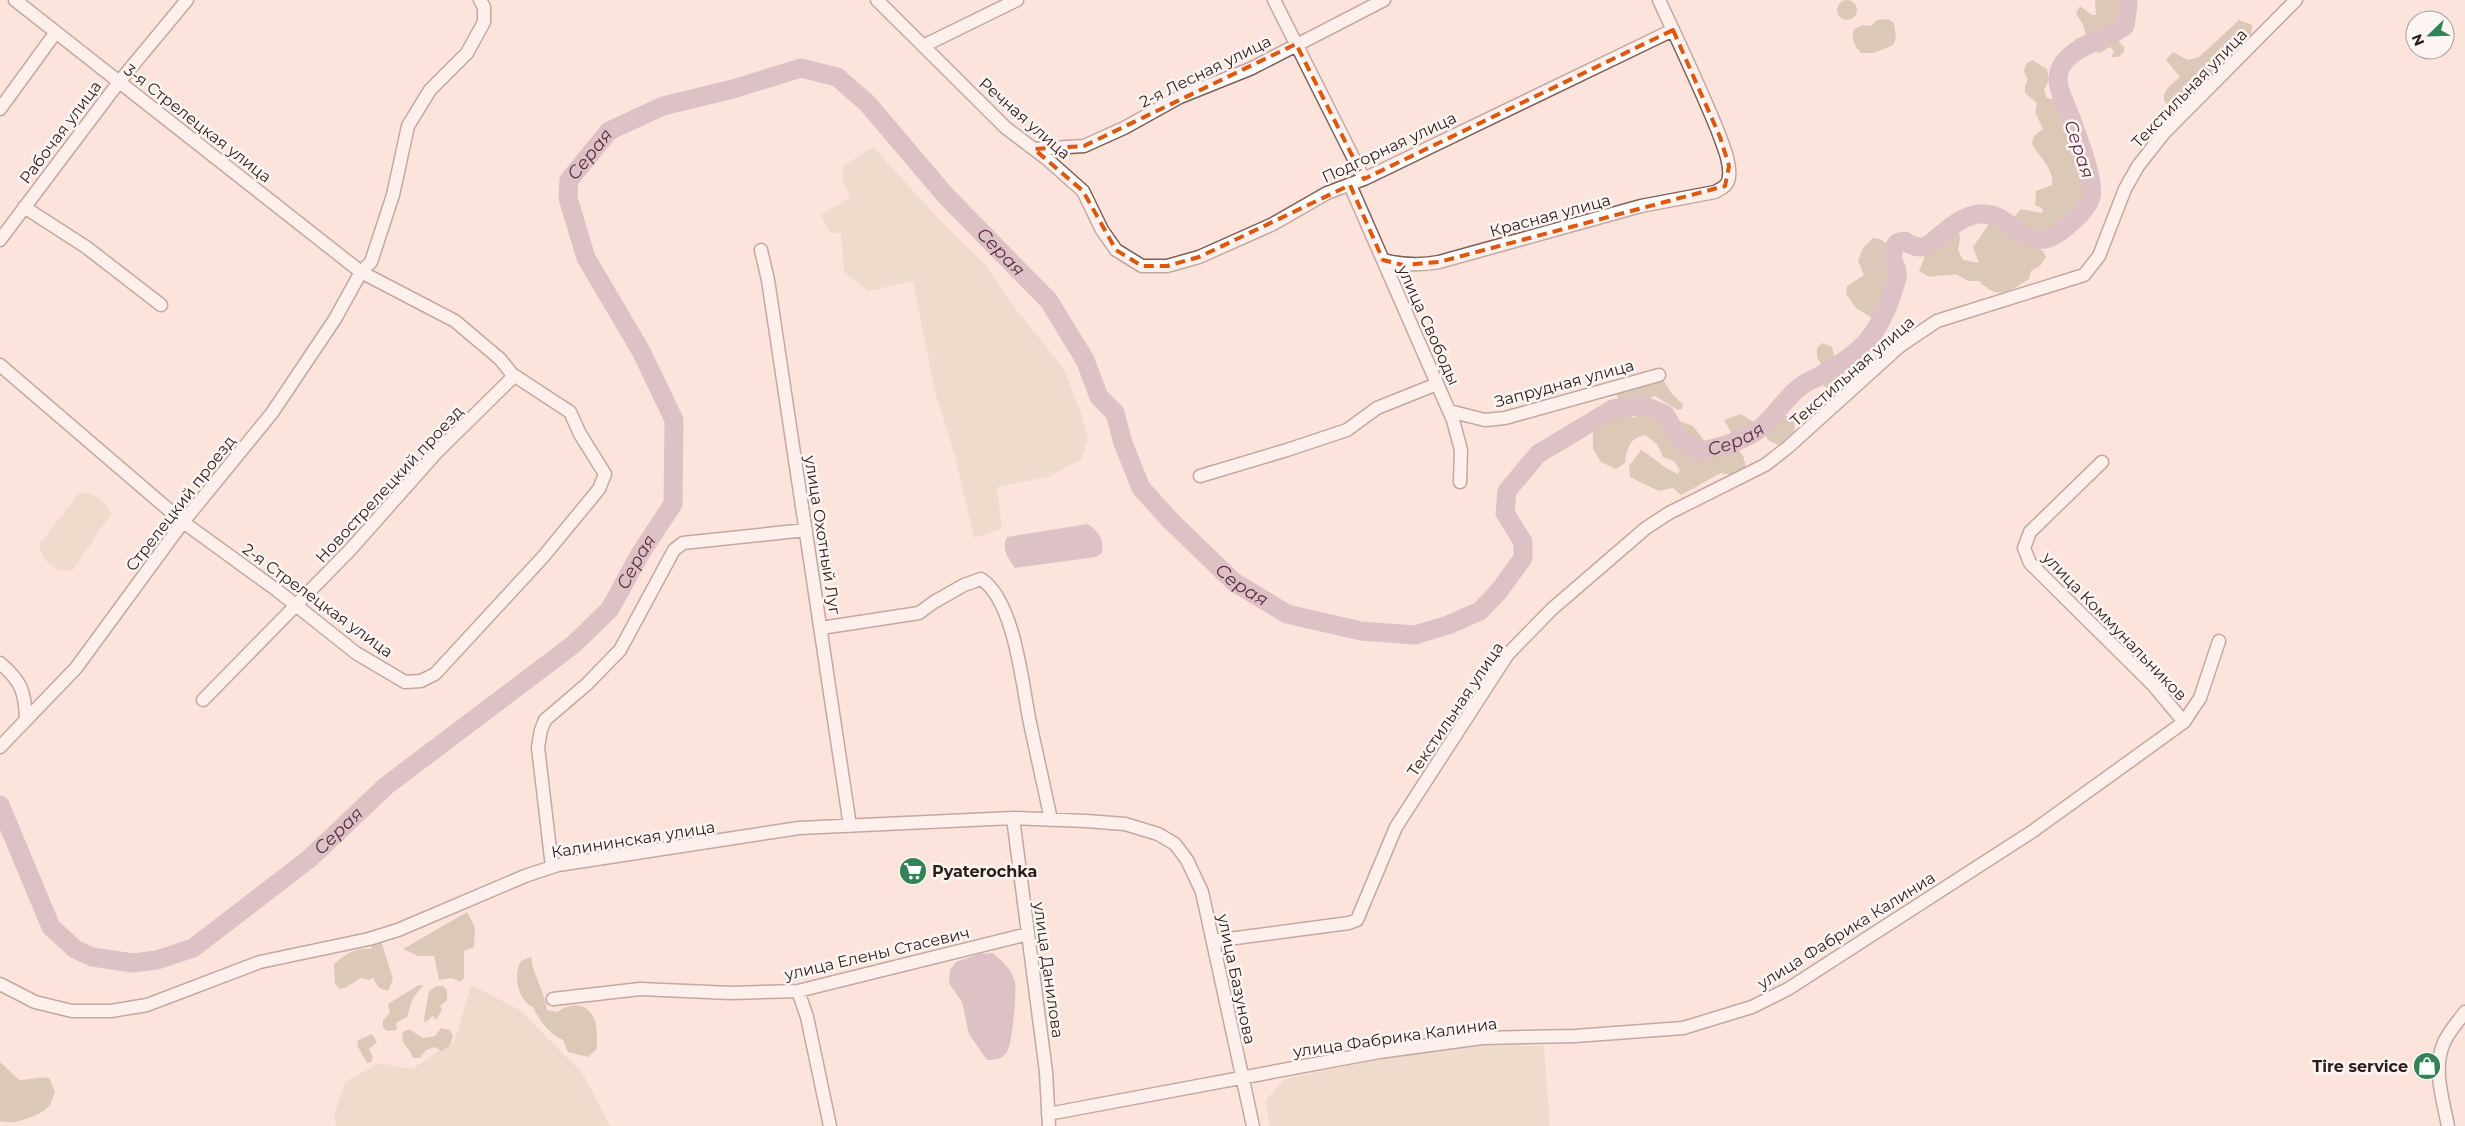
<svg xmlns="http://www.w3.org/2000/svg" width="2465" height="1126" font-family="Montserrat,sans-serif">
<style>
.green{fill:#e0d1b5}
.forest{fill:#b6a78a}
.water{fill:#ba98a7}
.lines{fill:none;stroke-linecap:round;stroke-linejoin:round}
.river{stroke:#ba98a7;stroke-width:19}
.minor-casing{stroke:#815f55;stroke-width:15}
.minor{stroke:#fff;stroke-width:12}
.marked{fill:none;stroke:#df560d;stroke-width:4;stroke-dasharray:10 6;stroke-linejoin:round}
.labels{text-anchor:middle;stroke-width:5;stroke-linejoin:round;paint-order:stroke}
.street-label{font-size:16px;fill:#2c1d19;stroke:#fdf5f2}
.poi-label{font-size:16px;font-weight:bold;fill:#2c1d19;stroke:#fdf5f2;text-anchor:start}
.water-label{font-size:18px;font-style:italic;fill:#5c2e45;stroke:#fdf5f2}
</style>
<rect width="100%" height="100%" fill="#fce3dc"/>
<path class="green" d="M873,147L949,230L985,264L1011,303L1064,369L1080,410L1088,438L1081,460L1048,477L997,487L1002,529L974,538L955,456L935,392L913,281L868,291L844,272L841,233H830L821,215L850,197L843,180V166Z
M85,492C97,496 107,501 111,514L73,570C56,574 42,562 39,545L78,494Z
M471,985L520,1010L583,1074L610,1126H336L334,1115L345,1082L379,1063L412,1069L455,1040Z
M1466,1045L1544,1046L1550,1126H1270L1265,1101L1285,1079L1392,1056Z"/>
<path class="forest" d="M2095,0H2127L2130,7L2129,14L2117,20L2114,31L2106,35L2109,39H2116L2124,47V52L2118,57H2111L2114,52L2110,47L2100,53L2091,51L2080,59C2070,53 2072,49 2075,39L2086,35L2083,25L2076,13L2080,6L2092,15H2096Z
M1837 10a10 10 0 1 1 20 0a10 10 0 1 1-20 0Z
M1888,19L1894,23L1896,38L1893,45L1874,53H1861C1854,45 1851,40 1854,29L1863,25L1871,26L1877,20Z
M2239,20L2252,25L2251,36L2217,73L2178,109L2173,111C2155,96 2167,88 2180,77L2166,60L2173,52L2188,60L2199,57Z
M2032,60L2047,69L2049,80L2044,90L2047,98L2070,104L2068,116L2071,122H2080L2083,129L2082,161L2088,168C2085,181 2091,192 2084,204C2077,216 2063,220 2052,226C2049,228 2047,231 2043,233C2030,241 2018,229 2014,217L2021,209L2042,213L2043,209L2035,205L2036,191L2052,185C2055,170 2039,157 2032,144L2034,136L2043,129L2035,112L2037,103L2025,93V86L2028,80L2024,71L2026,64Z
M1948,218L1958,226L1960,238L1958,250L1963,260L1979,263L1973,247L1989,224L1996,222L2020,238L2027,247L2032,245L2043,251L2046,257L2040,266L2031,271L2029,279C2010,290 1999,302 1979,281H1968L1956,274C1947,277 1940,274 1930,277L1919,271L1937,226Z
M1873,238C1890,238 1891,254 1889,267L1894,276C1892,290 1888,313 1872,318L1856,308L1846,294L1847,286L1864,275L1858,261L1863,248Z
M1822,343L1832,347L1835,359L1844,369V378L1836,387L1828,389L1819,381V372L1823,368L1817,357V348Z
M1656,380L1664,381L1672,394L1683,404L1682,409L1678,410L1655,396L1648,399L1635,396L1625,404L1618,402L1617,394Z
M1636,402H1641L1653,414L1666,423L1680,421L1693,426L1709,447L1724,453L1728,446C1740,447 1746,457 1745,468L1730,475L1721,473L1681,495L1673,488L1659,491L1630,477L1629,466L1641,450C1655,458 1663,468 1678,474L1680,470L1674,461L1663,457L1657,444L1645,435C1629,438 1627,449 1625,463L1616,469L1601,462L1593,449V430L1594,421L1602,411L1621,407L1634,418L1636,415L1631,409Z
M1741,414L1754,422L1760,430L1756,437L1740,442L1733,436L1724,420Z
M1780,416H1788L1795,423C1794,436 1791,441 1778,445L1768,440L1763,431Z
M467,912L475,927L474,947L464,951V978L460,982L452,978L439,980L434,956H418L403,949Z
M381,941L393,979L388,991L379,988L373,978L368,980L361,978L345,988L339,989L335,983L334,964C345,954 356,947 371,949L373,943Z
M531,957C533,976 545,991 547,1010L557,1012C571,1002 588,1002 595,1021C598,1029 596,1041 597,1049L588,1057L568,1052L563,1040C548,1033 540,1021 533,1007C517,1000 513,974 521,961Z
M419,985H423L412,1000L407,1017L396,1023L397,1030L387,1031L383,1027V1020L390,1013L388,1004Z
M437,986H443L447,990V1000L440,1006L442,1010L436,1020L433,1016L425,1023L424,1019L429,991Z
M441,1028L450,1030L453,1036L449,1047L441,1051L435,1047L426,1050L420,1058H413C410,1046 399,1045 403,1032L409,1029L423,1038L435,1036Z
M372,1034L377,1042L369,1049L373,1057L371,1062L367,1063L358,1047L357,1041Z
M0,1062L19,1080C30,1080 38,1076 49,1078L55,1091C53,1096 52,1102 49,1106C41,1116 11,1126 0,1121Z"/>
<path class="water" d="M1088,524C1099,532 1104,539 1102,553L1096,557L1015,568C1008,558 1001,549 1007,537Z
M993,953C1002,961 1013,970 1015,983C1017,993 1012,1045 1007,1052C1002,1059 996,1060 987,1060L969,1034L962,1002L949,983L950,970L956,962L979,954Z"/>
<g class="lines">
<path class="river" id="s1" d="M0,805L51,927L75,949L92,957L133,963L157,960L193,948L309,859L386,786L574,644L610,609L640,554L673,504L674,420L641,351L586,258L568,198L569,180L609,131L663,106L733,89L801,68L837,77L867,103L946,196L1049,301L1085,360L1099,397L1115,413L1123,443L1141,488L1171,521L1234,582L1287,614L1361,631L1415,635L1448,625L1480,611L1499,591L1523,558V542L1505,513L1507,491L1538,454L1613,409L1642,405L1665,414L1677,435L1697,452C1717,448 1738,443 1755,432C1774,420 1785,396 1804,384C1809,380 1816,379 1821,375C1861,353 1879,335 1893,291C1896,281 1901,272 1893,263V250L1897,243L1904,241C1911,245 1918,249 1926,246C1930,245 1934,240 1938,237C1950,227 1964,215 1980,214C2011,212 2014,243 2045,239C2056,237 2065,228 2073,221C2081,214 2088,207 2091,197C2096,182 2075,129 2069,113C2064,100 2054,84 2060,69C2070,45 2108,40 2125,26L2128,5L2127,0"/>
<defs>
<path id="minor" d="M877,0L1006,128L1047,159L1083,191L1102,230L1116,250L1142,266H1167L1199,257L1273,224L1327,193L1364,179L1673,30
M1274,0L1364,179
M923,46L1017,0
M0,109L56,32
M1034,149L1084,146L1124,128L1180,97L1250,69L1384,0
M1350,185L1453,420L1461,450L1460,482
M24,207L86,247L161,305
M0,240L119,82L187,0
M761,250L768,280L850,826
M1383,260C1403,265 1419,266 1439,262L1641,206L1715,192C1722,188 1728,186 1729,177C1731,162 1722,143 1717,129C1699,85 1679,43 1659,0
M0,365L183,522L278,591L356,653L405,682L421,681L435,674L543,557L599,489L605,474L580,434L570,412L512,374L500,359L455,321L361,272L15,0
M1449,411L1485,420L1505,418L1659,375
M2102,462L2030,532L2024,548L2030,563L2153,685L2184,722
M1200,476L1287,450L1347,430L1377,408L1437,384
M821,628L919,613L934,602L964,585L981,579C1014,600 1022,682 1029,718C1036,752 1044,786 1051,820
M0,663C21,681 25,691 26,719
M203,700L350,550L436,453L510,380L512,374
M0,747L76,668L183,522L272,413L335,319L361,272L371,262L393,195L408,126L430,90L467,53L484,22V7L480,0
M1013,818L1046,1072L1049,1126
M552,867L538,747L541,730L545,720L587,684L620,650L674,550L683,543L806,530
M1213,941L1349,923L1357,920L1396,827L1508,654L1552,609L1646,528L1669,513L1765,465L1787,448L1900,346L1937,321L2084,275L2099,256L2125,189L2138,166L2164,133L2296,0
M0,984L35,1002L72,1011H111L147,1005L260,962L369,939L398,930L525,876L558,865L799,828L1013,818L1086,821L1125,824L1158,834L1175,844L1187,860L1202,892L1253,1126
M798,991L807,1017L830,1126
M553,999L640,989L731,993L798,991L1028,934
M1048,1114L1379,1052L1482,1038L1575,1036L1683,1028L1752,1007L1788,989L2033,831L2184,722L2200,698L2219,641
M2448,1126C2443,1100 2433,1070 2443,1045C2447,1033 2458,1022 2465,1012"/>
</defs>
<use href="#minor" class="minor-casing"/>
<use href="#minor" class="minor"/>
</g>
<path d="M0 0H2465V1126H0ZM1673,30L1720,137L1729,166L1725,186L1439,262L1403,265L1383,260L1350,185L1199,257L1167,266H1142L1116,250L1083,191L1034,149L1084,146L1296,44L1364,179Z" fill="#fce3dc" fill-opacity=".55" fill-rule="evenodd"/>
<path class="marked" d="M1673,30L1720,137L1729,166L1725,186L1439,262L1403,265L1383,260L1350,185L1199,257L1167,266H1142L1116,250L1083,191L1034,149L1084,146L1296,44L1364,179Z"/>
<defs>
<symbol id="supermarket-disc" viewBox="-11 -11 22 22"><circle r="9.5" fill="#318355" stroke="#fdf5f2"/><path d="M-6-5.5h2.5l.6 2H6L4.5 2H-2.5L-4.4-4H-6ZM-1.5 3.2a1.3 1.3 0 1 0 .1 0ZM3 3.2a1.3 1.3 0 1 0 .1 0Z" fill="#fff"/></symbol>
<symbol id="shop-disc" viewBox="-11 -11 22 22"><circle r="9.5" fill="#318355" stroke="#fdf5f2"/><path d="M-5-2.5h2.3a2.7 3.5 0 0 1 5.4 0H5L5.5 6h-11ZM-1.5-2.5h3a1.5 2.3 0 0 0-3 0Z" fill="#fff"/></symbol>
</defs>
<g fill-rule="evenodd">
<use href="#supermarket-disc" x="897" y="855" width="32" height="32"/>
<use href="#shop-disc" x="2411" y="1050" width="32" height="32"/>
</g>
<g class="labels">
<g class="street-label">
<text transform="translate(1205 71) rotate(-26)" y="6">2-я Лесная улица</text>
<text transform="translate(2189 88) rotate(-46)" y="6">Текстильная улица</text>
<text transform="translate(1025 118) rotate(41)" y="6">Речная улица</text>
<text transform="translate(198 123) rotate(38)" y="6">3-я Стрелецкая улица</text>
<text transform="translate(60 132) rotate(-53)" y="6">Рабочая улица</text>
<text transform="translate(1389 147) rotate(-25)" y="6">Подгорная улица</text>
<text transform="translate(1550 215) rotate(-15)" y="6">Красная улица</text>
<text transform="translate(1429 325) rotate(66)" y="6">улица Свободы</text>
<text transform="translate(1852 371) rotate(-41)" y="6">Текстильная улица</text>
<text transform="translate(1564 383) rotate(-15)" y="6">Запрудная улица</text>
<text transform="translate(389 484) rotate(-47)" y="6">Новострелецкий проезд</text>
<text transform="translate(180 503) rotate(-52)" y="6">Стрелецкий проезд</text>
<text transform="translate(823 535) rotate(81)" y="6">улица Охотный Луг</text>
<text transform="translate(318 600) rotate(36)" y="6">2-я Стрелецкая улица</text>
<text transform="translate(2115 626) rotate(46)" y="6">улица Коммунальников</text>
<text transform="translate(1455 709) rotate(-56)" y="6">Текстильная улица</text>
<text transform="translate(633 839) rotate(-9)" y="6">Калининская улица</text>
<text transform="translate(1846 930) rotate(-32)" y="6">улица Фабрика Калиниа</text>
<text transform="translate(877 953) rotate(-13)" y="6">улица Елены Стасевич</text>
<text transform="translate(1049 970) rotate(82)" y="6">улица Данилова</text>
<text transform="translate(1237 979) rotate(78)" y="6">улица Базунова</text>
<text transform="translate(1395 1037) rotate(-8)" y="6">улица Фабрика Калиниа</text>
</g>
<g class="poi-label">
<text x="932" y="877">Pyaterochka</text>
<text x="2408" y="1072" text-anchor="end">Tire service</text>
</g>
<g class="water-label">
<text transform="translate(2079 149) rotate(72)" y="6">Серая</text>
<text dy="6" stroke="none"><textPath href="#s1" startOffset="1330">Серая</textPath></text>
<text dy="6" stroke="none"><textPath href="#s1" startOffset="1840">Серая</textPath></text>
<text dy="6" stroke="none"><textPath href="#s1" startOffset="2935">Серая</textPath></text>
<text dy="6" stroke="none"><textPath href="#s1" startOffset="879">Серая</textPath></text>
<text dy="6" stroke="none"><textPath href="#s1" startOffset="2260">Серая</textPath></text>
<text dy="6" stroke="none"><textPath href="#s1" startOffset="474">Серая</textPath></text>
</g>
</g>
<g transform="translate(2430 35) rotate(247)"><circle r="24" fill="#fdf5f2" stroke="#a99f9b"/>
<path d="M0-4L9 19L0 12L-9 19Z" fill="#318355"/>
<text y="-8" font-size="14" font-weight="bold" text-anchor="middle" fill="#2c1d19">N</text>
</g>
</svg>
